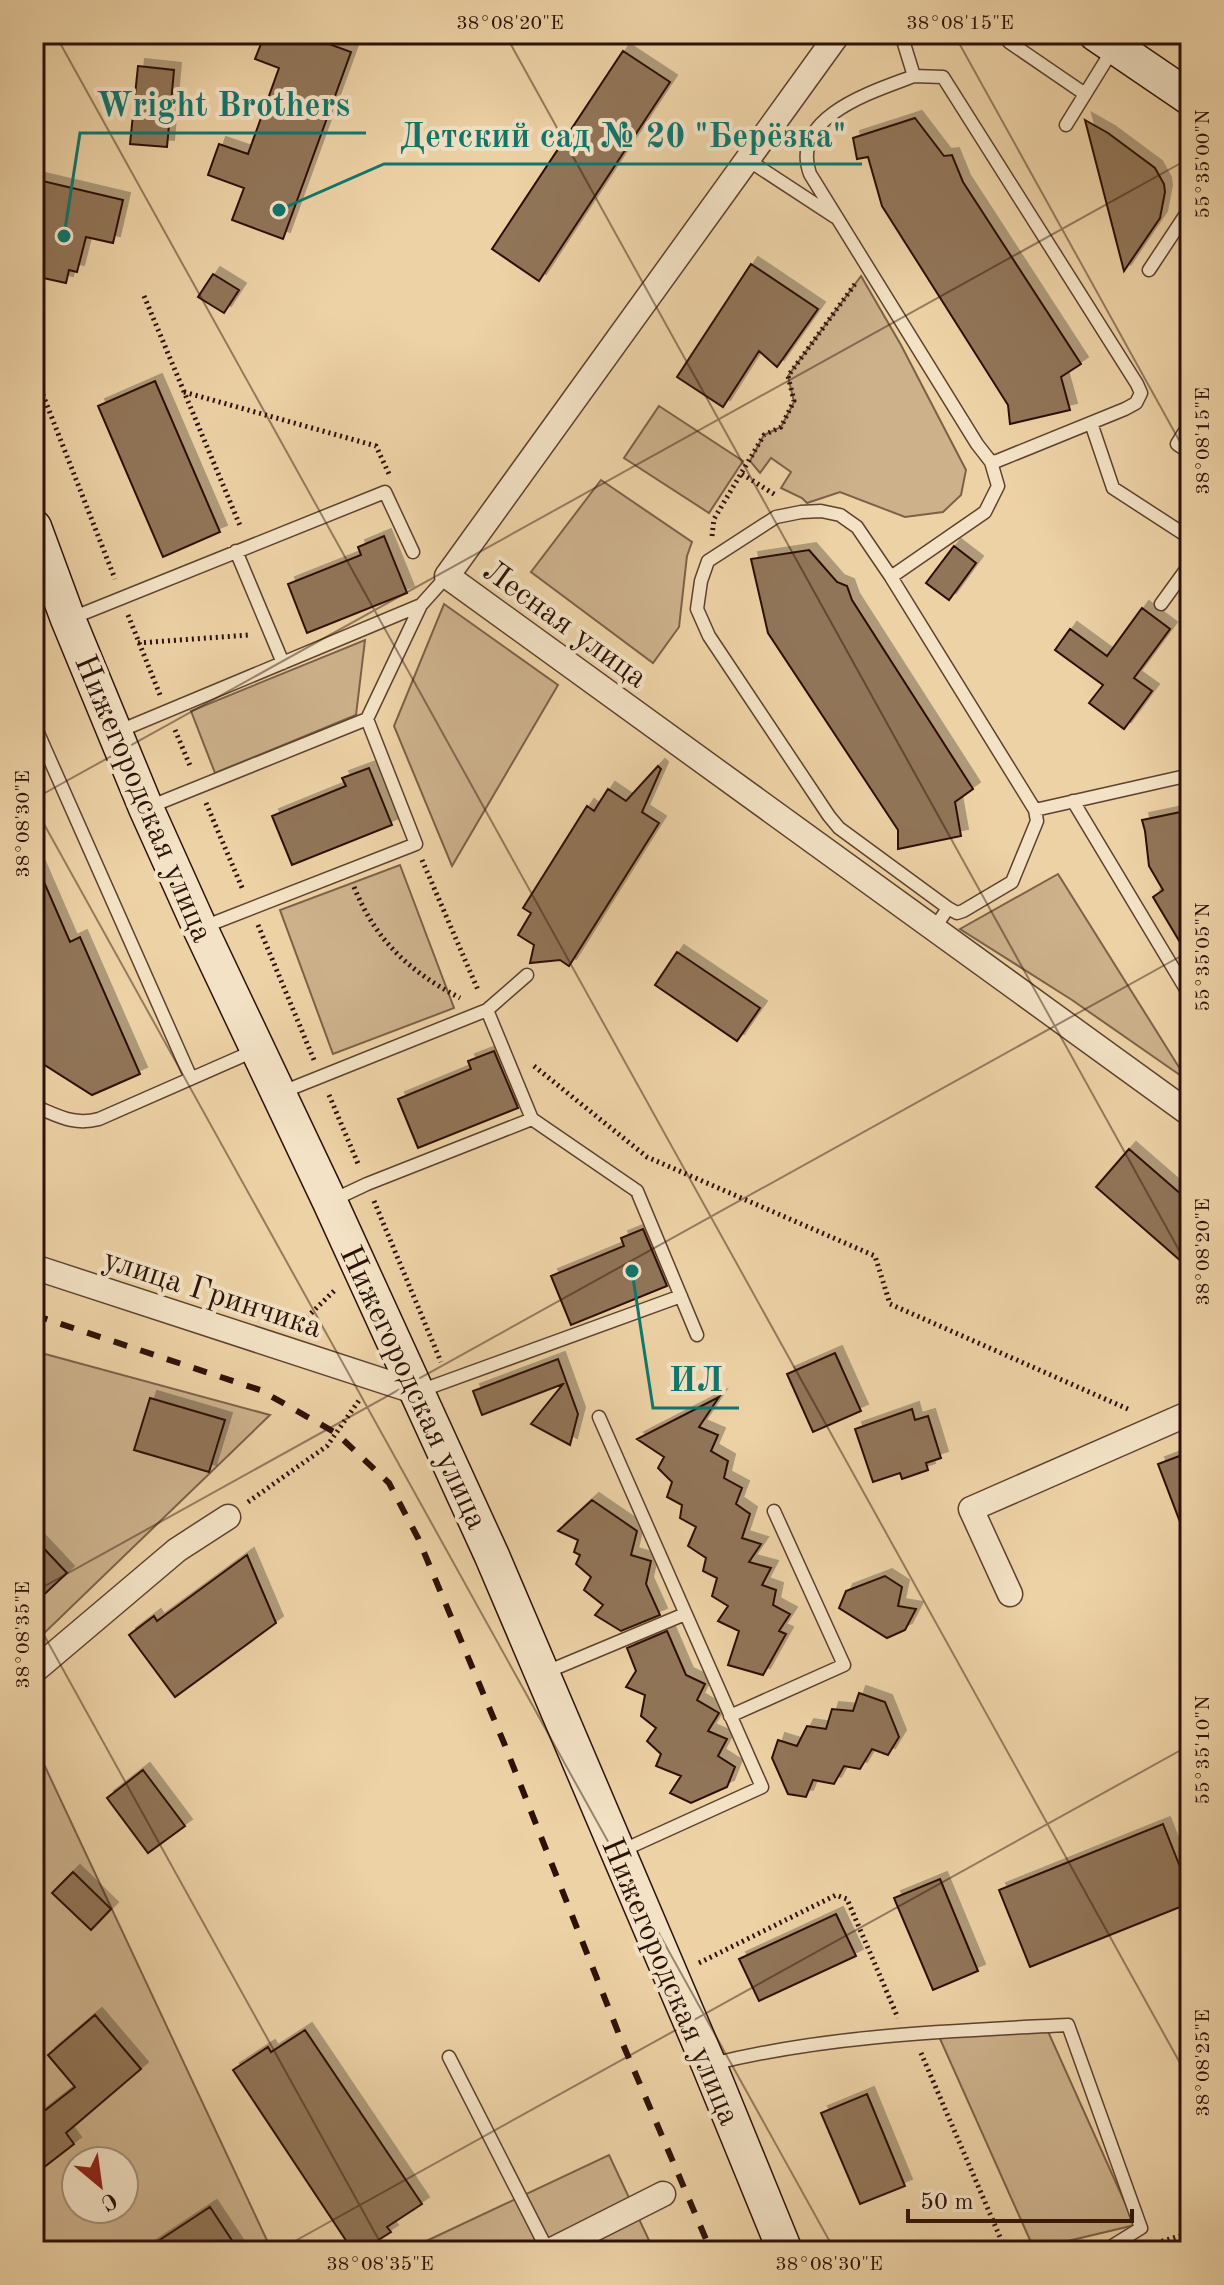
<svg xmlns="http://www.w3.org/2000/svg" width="1224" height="2285" font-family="'Old Standard TT',serif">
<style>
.green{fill:#ccb18b;stroke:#7c6148;stroke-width:2;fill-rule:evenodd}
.building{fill:#917559;stroke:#2d1106;stroke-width:2;filter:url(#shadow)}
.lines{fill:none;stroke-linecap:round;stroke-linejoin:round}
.lane-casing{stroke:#5d412e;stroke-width:15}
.street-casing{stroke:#5d412e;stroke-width:27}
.secondary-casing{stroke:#2d1106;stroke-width:37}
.path{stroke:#2d1106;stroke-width:5;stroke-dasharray:2 4;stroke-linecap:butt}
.lane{stroke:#f3e2c5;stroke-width:12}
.street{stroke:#f3e2c5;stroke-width:24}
.secondary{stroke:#f3e2c5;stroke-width:34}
.rail{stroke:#2d1106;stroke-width:6;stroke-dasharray:14 14;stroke-linecap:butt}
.ticks{fill:none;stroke:#2d1106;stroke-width:2;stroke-opacity:0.45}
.labels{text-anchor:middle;stroke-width:8;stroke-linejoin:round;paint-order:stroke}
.street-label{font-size:32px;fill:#2d1106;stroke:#f3e2c5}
.leader{fill:none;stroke:#0f766e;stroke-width:3}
.callout-dot{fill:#0f766e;stroke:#f3e2c5;stroke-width:3}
.callout-label{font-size:34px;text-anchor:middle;font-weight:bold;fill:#0f766e;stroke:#f3e2c5;stroke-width:8;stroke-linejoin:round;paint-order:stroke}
.neatline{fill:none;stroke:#2d1106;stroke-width:3}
.ticks-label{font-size:20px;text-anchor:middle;fill:#2d1106}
</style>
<defs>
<filter id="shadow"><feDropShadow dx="7" dy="-7" stdDeviation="0" flood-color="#0004"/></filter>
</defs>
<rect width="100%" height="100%" fill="#edd2a6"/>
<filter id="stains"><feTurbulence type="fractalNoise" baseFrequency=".0025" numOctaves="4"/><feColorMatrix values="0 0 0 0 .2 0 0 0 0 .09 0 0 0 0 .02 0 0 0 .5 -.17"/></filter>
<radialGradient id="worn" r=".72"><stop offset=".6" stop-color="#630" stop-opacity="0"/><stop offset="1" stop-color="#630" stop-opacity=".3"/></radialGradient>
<path class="green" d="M861,276L901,345L966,470L961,495L943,512L905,517L840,492L807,503L802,498L781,488L791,472L771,458L760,473L750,461L764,435L781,427L794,402L788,376Z
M659,406L743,461L709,513L624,458Z
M601,480L692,542L687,556L679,627L653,663L531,572Z
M444,604L558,685L452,866L394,726Z
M365,640L356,715L215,773L191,711Z
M400,865L454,1008L333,1054L280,910Z
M1058,874L1187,1080L1072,1000L960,929Z
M34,1351L270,1415L34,1643Z
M34,1743L272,2251H34ZM76,2161H124V2209H76Z
M1046,2027L1135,2225L1034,2249L937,2032Z
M609,2155L654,2251H405Z"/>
<path class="building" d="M265,34H302L351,52L283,239L232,220L244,188L208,175L219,144L248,154L279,68L255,59Z
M623,51L670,82L539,281L492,249Z
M138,66L174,70L167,147L130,144Z
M915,118L944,156L952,155L963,182L1081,364L1061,377L1070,410L1010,424L1008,405L882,206L868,157L857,159L853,138Z
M1085,120L1108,133L1155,168L1164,184L1165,192L1160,218L1124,271Z
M34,179L123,200L113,243L86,237L77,272L69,270L66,283L34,276Z
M751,264L818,309L777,367L759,351L723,407L677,377Z
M213,274L239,290L224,313L198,297Z
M155,381L220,532L163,557L98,406Z
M384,536L407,593L307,633L288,584L361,555L358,547Z
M954,546L976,563L949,600L926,583Z
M809,550L837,582L847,586L852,600L973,789L955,802L961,836L898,849V830L768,633L751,559Z
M1142,608L1170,629L1134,678L1152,691L1124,729L1089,703L1103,685L1055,650L1070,629L1107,656Z
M658,766L661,769L642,812L659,823L569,966L560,960L530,963L534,945L518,935L531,913L523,908L587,806L594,811L608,789L626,801Z
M369,768L392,825L292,865L272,816L346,786L342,778Z
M1190,810V959L1153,897L1163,890L1149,866L1145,831L1142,820Z
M34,859L70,942L80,937L140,1074L92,1095L40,1062L34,1048Z
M677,952L760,1008L737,1041L655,985Z
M494,1051L518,1108L418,1148L398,1099L471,1069L468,1061Z
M1129,1149L1190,1202V1269L1096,1187Z
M643,1229L667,1286L571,1325L551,1276L624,1246L621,1238Z
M835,1353L861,1411L813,1432L787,1374Z
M558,1359L578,1414L570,1445L531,1424L563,1384L482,1415L473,1391Z
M719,1397L699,1427L718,1435L711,1451L728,1461L724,1478L742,1488L736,1504L750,1514L742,1538L761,1544L749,1562L771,1568L762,1585L776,1590L773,1605L790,1614L779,1631L786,1634L763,1675L728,1665L739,1631L718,1621L728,1606L712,1596L717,1578L703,1571L706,1558L688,1546L696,1527L680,1518L682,1505L667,1497L672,1482L658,1468L664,1457L637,1439Z
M150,1398L225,1420L209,1472L134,1450Z
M912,1409L915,1420L928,1416L941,1458L926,1463L928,1470L902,1479L900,1473L873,1482L855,1429Z
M1190,1452V1542L1188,1543L1158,1464Z
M592,1500L637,1531L631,1555L651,1561L646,1584L660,1615L621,1631L595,1615L603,1605L584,1590L591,1577L576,1564L580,1555L574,1552L578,1540L558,1531Z
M34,1538L67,1573L34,1604Z
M247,1555L276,1623L175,1697L129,1635L154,1616L157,1621Z
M885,1576L902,1587L898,1606L916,1609L905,1630L887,1638L839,1608L846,1591Z
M667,1631L686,1675L705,1684L697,1700L719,1713L708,1731L727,1739L718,1756L735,1767L727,1787L691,1803L670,1793L681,1776L656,1766L661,1754L647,1741L656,1728L641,1716L645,1695L626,1687L636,1671L627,1648Z
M859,1693L885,1702L899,1737L888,1755L872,1749L860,1769L844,1766L834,1784L813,1780L806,1797L788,1794L772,1758L778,1740L797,1746L807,1726L826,1729L832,1709L853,1711Z
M143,1770L185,1826L148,1853L107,1798Z
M1163,1824L1190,1892V1903L1030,1967L999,1890Z
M73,1872L111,1909L91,1930L52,1893Z
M940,1879L978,1971L933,1990L894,1898Z
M836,1914L856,1956L759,2001L739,1959Z
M95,2015L141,2069L66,2133L74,2144L34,2175V2119L75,2087L48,2055Z
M305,2030L422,2204L387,2227L391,2232L361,2251H353L233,2070L268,2047L271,2052Z
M867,2094L905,2186L860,2204L821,2113Z
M210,2207L239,2251H143Z"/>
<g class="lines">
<defs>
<path id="lane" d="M901,34L914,76
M1009,42L1085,94
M914,76L943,77L1137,384L1141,393L1136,403L1125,409L997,461L991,462L977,444L810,174C789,116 875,91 914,76Z
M1066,125L1113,49
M748,160L835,217
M1149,270L1190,208
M1091,423L1113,488L1190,538
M1190,423L1177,444L1190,453
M236,551L283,663
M891,577L1035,810L1037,821L1012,882L963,911L957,913L948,908
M1161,604L1190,564
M72,618L385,492L413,552
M34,724L191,1078
M117,732L421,605L447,576
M1073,801L1190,996
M149,807L367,719L421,605
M1035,810L1190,775
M201,928L416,844L367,719
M934,929L948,908L839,828L829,816L709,636L697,609L701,581L708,561L776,517L801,512L821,511L840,515L857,527L891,577L985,512L998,486L991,462
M280,1093L487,1010L527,975
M34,1106C57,1115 73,1126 99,1119L256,1050
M532,1119L637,1191L697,1335
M333,1200L367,1184L532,1119L487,1010
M417,1392L681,1296
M599,1417L762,1787L619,1852
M544,1673L685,1614
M730,1716L844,1665L774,1511
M449,2057L548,2251
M712,2064C828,2035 949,2031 1068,2025L1141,2228L1104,2251"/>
<path id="street" d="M838,34L447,576L1190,1114
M34,1267L417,1392
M1010,1594L971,1509L1190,1413
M34,1671L177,1550L228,1517
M550,2251L663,2194"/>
<path id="secondary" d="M1096,34L1190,98
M34,527L68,619L146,808L200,928L330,1202L492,1556L709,2065L785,2251"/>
</defs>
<use href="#lane" class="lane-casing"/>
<use href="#street" class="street-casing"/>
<use href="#secondary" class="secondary-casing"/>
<path class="path" d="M1058,34L1067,41
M144,296L241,528
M34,372L115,579
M184,392L376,446L389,474
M742,474L777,496
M712,536L714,519L764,435L781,427L794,401L788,376L855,284
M128,615L160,695
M138,643L249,635
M175,730L191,768
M206,803L243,890
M422,860L478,990
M354,887C376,941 409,971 460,998
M258,925L314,1060
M534,1066L647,1157L875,1256L890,1304L1130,1410
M329,1095L359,1166
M374,1201L441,1362
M297,1323H301L335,1290
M248,1502L327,1446L360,1399
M699,1963L836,1895L847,1899L898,2018
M921,2053L1006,2251
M1156,2243L1190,2233"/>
<use href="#lane" class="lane"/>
<use href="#street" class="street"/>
<use href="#secondary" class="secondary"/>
<path class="rail" d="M34,1315L260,1390L336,1433L389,1483L418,1538L504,1743L622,2042L711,2251"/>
</g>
<path class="ticks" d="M55,34L1190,2081M505,34L1190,1270M954,34L1190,460M34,799L1190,158M34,806L835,2251M34,1592L1190,951M34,1617L385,2251M277,2251L1190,1745"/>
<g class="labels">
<g class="street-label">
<text transform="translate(566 623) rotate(36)" y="11">Лесная улица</text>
<text transform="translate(145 798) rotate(67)" y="11">Нижегородская улица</text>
<text transform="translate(213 1292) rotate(18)" y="11">улица Гринчика</text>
<text transform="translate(415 1387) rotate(65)" y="11">Нижегородская улица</text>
<text transform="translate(672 1981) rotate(67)" y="11">Нижегородская улица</text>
</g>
</g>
<path class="leader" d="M64 236L80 133H366M279 210L384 164H862M632 1271L653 1408H739"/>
<g class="callout-dot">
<circle cx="64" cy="236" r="8"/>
<circle cx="279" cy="210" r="8"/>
<circle cx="632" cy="1271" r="8"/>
</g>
<g class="callout-label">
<text x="223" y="116">Wright Brothers</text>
<text x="623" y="147">Детский сад № 20 "Берёзка"</text>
<text x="696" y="1391">ИЛ</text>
</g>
<rect width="1224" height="2285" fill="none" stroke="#edd2a6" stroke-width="88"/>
<g transform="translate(100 2185) rotate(151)"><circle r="38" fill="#f3e2c5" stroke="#a48e79" stroke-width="2"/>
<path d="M0-6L14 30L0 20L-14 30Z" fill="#8f2418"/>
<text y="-12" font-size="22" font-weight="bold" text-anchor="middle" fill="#2d1106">С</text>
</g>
<path d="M908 2209v12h224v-12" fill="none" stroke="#2d1106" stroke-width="4"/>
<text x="920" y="2209" font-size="24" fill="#2d1106" stroke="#f3e2c5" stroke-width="6" paint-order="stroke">50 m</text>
<rect x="44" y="44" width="1136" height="2197" class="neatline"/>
<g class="ticks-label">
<text x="510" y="29">38°08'20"E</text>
<text x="960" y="29">38°08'15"E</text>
<text transform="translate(1202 164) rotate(-90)" y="7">55°35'00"N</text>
<text transform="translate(1202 441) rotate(-90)" y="7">38°08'15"E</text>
<text transform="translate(22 824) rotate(-90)" y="7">38°08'30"E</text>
<text transform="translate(1202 957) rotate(-90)" y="7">55°35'05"N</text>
<text transform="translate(1202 1252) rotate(-90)" y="7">38°08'20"E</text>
<text transform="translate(22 1635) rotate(-90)" y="7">38°08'35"E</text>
<text transform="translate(1202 1750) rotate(-90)" y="7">55°35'10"N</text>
<text transform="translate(1202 2063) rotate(-90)" y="7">38°08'25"E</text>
<text x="380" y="2270">38°08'35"E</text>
<text x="829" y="2270">38°08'30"E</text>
</g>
<rect width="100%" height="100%" filter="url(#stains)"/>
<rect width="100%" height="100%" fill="url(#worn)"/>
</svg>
